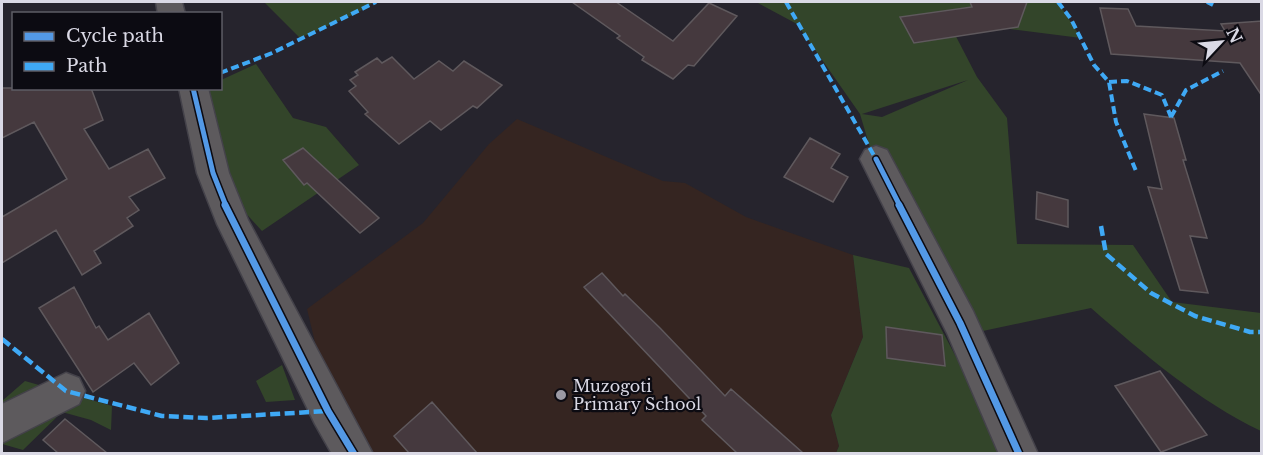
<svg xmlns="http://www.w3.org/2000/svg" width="1263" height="455" font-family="'Libre Baskerville',serif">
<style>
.education{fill:#352521}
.green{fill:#33452a;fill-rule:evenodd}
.building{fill:#45393e;stroke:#5f595d;stroke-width:1.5}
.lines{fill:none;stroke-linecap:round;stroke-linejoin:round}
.street-casing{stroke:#44424a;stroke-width:3}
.street{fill:#5d5a5d;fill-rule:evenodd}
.quiet-far1{stroke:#3fa9f5;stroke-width:4;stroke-dasharray:8 4;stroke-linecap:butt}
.quiet{stroke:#3fa9f5;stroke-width:4.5;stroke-dasharray:10 4.5;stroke-linecap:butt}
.cycleway-far1-casing{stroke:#0c0b12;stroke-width:8}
.cycleway-casing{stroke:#0c0b12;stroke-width:10}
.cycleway-far1{stroke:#5399e6;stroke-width:5}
.cycleway{stroke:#5399e6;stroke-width:7}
.poi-dot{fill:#9b9aa5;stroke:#0c0b12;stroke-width:2}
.labels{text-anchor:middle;stroke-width:4.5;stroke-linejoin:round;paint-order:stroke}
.poi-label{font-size:16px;fill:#dad9e5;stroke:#0c0b12;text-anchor:start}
</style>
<rect width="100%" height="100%" fill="#26242d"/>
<path class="education" d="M517,119L663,181L685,183L746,217L853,255L863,337L831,415L839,446L836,453H358L325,384L307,309L423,223L489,144Z"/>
<path class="green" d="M264,2H374L357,13L300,38Z
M756,2H1058L1081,38L948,21L977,77L1007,118L1017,244L1133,245L1172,302L1261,313V431C1198,401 1144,354 1091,308L964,335L877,171L860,114L797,24ZM968,80L882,117L862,114Z
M256,64L293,118L326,127L359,165L262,231L222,187L202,88H220L221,80Z
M853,255L909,268L984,410L1000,453H836L839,446L831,415L863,337Z
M282,365L295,400L266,402L256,381Z
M25,381L112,406L111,430L91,420L62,412L23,450L2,444V401Z"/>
<path class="building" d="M572,2H616L673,41L709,3L737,16L694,66L688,65L673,79L642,60L644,57L617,38L620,36Z
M970,2H1027L1018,27L914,43L900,17L972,7Z
M1100,8L1128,9L1136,26L1225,31L1221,24L1262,21V96L1240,63L1111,54Z
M392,57L414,79L439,61L453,71L464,61L502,85L477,108L473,106L441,130L430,121L399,144L365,114L368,112L349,91L356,86L350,80L358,75L355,72L377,58L382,63Z
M2,88H91L103,120L84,129L109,169L148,149L165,178L129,197L139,210L127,218L133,226L94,251L101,263L82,275L56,230L2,263V217L67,179L34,122L2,138Z
M1144,114L1174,118L1186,160H1183L1207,238L1190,236L1208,293L1180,290L1148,187L1162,189Z
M810,138L840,154L831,168L848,177L833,202L784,177Z
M303,148L379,218L360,233L307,183L304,185L283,160Z
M1037,192L1068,200V227L1036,219Z
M602,273L623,296L625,294L660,328L725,396L731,389L803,453H737L702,420L706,416L584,287Z
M74,287L96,328L99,326L108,340L149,313L179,363L151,385L134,363L93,392L39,308Z
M886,327L942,335L945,366L887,358Z
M1160,371L1207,435L1161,452L1115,386Z
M432,402L477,453H409L394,436Z
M65,419L107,453H58L43,440Z"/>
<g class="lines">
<defs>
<path id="street" d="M156,2H182L185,14H158Z
M179,88H208L229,173L248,220L373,454H332L315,424L217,224L197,173Z
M876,146L887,150L973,311L1038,454H999L947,333L860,159L865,150Z
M66,373L79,378L85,391L79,404L2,443V404Z"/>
</defs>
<use href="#street" class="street-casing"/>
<use href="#street" class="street"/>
<path class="quiet-far1" d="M786,2L876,159
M1058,2L1071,19L1094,65L1109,82L1116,122L1136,171
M1207,2L1213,5
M220,73L272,53L376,2
M1109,82L1127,81L1162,95L1171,117
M1171,117L1186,90L1223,71"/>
<path class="quiet" d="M1101,226L1106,254L1151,293L1195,316L1250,332H1262
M2,339L66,391L162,416L206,418L328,411"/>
<defs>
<path id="cycleway-far1" d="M193,88L213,173L226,206
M876,159L900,206"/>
<path id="cycleway" d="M225,205L328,411L354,454
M899,205L960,323L1019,454"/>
</defs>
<use href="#cycleway-far1" class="cycleway-far1-casing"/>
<use href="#cycleway" class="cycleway-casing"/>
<use href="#cycleway-far1" class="cycleway-far1"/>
<use href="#cycleway" class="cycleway"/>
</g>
<circle class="poi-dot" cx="561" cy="395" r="6"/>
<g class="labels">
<g class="poi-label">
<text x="573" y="392">Muzogoti<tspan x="573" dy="18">Primary School</tspan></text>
</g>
</g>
<rect width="1263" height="455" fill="none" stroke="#dad9e5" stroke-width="6"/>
<rect x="12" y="12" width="210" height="78" fill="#0c0b12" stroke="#5e5d66" stroke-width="1.5"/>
<rect x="24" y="32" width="30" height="9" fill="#5399e6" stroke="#5e5d66" stroke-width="1.5"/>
<text x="66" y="42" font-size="18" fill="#dad9e5">Cycle path</text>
<rect x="24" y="62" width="30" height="9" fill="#3fa9f5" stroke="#5e5d66" stroke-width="1.5"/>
<text x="66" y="72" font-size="18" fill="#dad9e5">Path</text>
<g transform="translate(1221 42) rotate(64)" stroke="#0c0b12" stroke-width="4.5" paint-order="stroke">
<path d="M0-4.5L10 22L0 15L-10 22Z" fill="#dad9e5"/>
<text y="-9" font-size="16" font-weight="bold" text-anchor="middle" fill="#dad9e5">N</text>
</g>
</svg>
